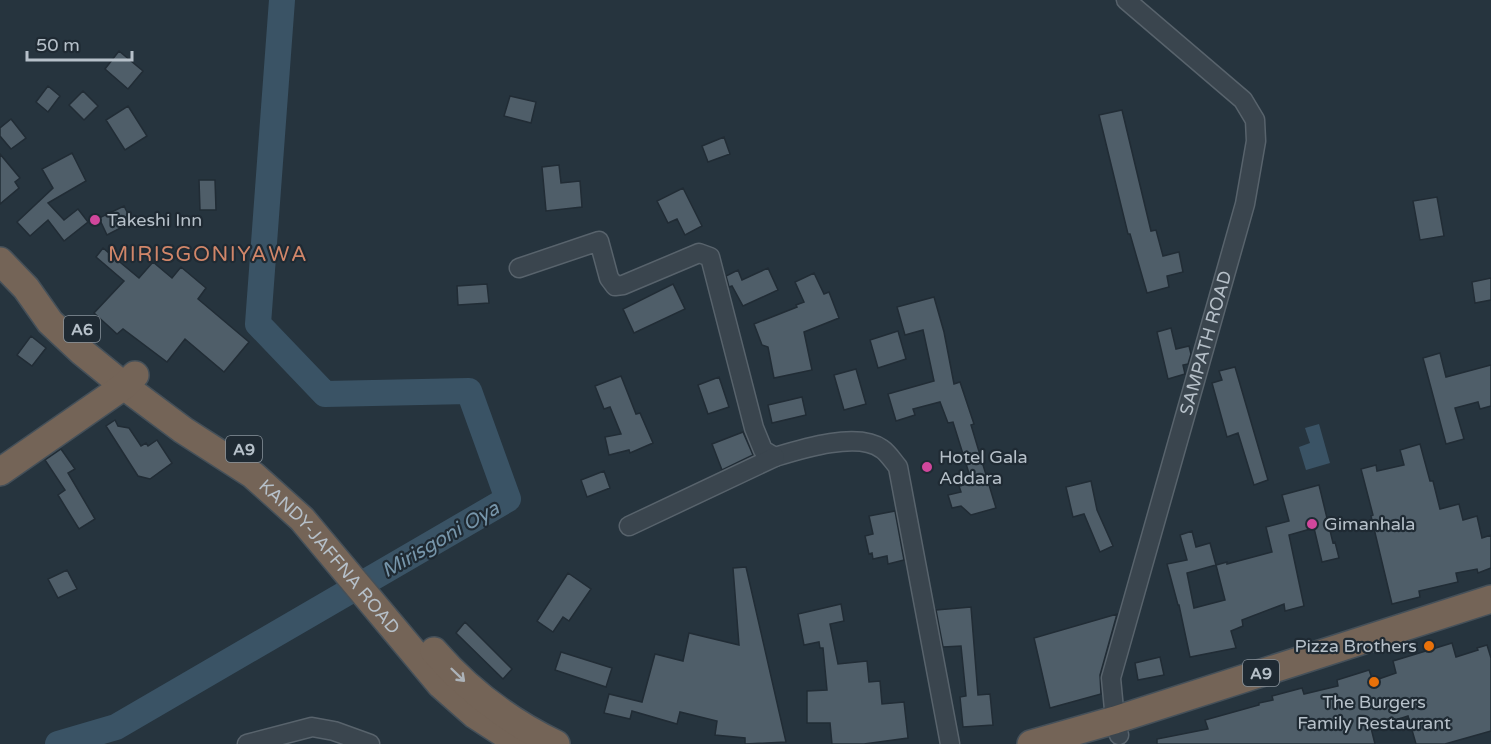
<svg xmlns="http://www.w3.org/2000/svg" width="1491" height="744" font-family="'Varela Round',sans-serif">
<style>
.water{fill:#3a5365}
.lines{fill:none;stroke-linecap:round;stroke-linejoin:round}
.river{stroke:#3a5365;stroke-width:26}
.building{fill:#4f5e69;stroke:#212c35;stroke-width:1.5;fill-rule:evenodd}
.minor-casing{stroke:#58636c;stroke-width:21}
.highway-casing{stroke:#455059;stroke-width:30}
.minor{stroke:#3a454e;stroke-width:18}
.highway{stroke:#746457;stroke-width:27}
.oneway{stroke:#acb2b8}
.hotel-dot{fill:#d1479c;stroke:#1f2a33;stroke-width:2}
.food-dot{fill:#e8710a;stroke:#1f2a33;stroke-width:2}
.labels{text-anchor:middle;stroke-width:4.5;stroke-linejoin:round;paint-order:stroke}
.shield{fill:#1f2a33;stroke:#89939c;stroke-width:1.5}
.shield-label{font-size:16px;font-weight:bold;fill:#b6c0c9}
.poi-label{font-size:18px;fill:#b6c0c9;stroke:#1f2a33;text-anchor:start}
.street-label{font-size:18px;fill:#b6c0c9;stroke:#1f2a33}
.water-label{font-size:20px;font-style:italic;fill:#7796ab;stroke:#1f2a33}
.quarter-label{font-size:21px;letter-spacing:1.5px;fill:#d18669;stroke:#1f2a33}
</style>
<rect width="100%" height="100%" fill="#26343e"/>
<path class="water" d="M1319,424L1330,463L1306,470L1299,447L1310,443L1305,428Z"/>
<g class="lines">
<path class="river" d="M58,744L116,727L508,499L469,391L325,394L258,324L282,0"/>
</g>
<path class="building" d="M119,51L143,71L128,89L105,69Z
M48,86L60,96L48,112L36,102Z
M83,91L98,106L84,120L69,105Z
M510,96L536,102L531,123L504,116Z
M128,106L147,136L125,150L106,120Z
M1122,110L1151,231L1156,230L1163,256L1179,252L1183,272L1167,276L1169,287L1147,293L1130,234H1128L1099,115Z
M11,119L26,138L11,149L0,136V128Z
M724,137L730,154L708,162L702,146Z
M72,153L86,181L48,203L64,220L78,209L88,222L64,241L48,220L30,236L17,222L53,188L42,169Z
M0,154L20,178L15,182L19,188L0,204Z
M559,165L561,183L580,181L582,207L546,211L542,167Z
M199,180H215L216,210H200Z
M683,188L702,226L685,235L677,219L668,223L657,201Z
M1437,197L1444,236L1420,240L1413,201Z
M124,206L132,222L107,235L99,218Z
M103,248L139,278L153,262L172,278L181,267L206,288L198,299L249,342L224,372L185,339L167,362L123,329L117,334L94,313L124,281L96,257Z
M768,268L778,290L743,306L732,286L729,287L726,276L738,270L742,280Z
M814,273L824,294L829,292L839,318L804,332L812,370L774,378L768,347L762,345L754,324L797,307L796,305L804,302L795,282Z
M1491,278V300L1475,303L1472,282Z
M487,284L489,303L458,305L457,286Z
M673,284L685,309L634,333L623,309Z
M934,297L944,332L954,384L960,382L974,424L971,425L996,508L971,515L961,506L952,508L948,495L961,492L959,486L972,483L953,422L948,423L940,402L913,409L915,415L896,421L888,394L934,381L923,330L905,335L897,307Z
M1171,328L1176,349L1189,346L1191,354L1188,364L1183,365L1185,374L1168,379L1157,332Z
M898,331L906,359L878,368L870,340Z
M31,336L46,348L32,366L17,355Z
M1440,353L1446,377L1491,365V406L1480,409L1478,402L1455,408L1464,439L1446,444L1423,358Z
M1235,367L1268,480L1254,485L1238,433L1227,437L1212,383L1222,380L1219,371Z
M856,369L866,404L844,410L834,375Z
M621,376L636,414L640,413L653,443L630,453L629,450L609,455L605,437L621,434L610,407L604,409L595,386Z
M719,377L729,407L708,414L698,385Z
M802,397L806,415L772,423L768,405Z
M115,420L118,426L129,428L141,446L146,443L148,446L157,440L172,463L150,479L138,476L106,426Z
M743,432L753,455L722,470L712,444Z
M1420,444L1430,481H1433L1440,509L1459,504L1463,520L1477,516L1482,538L1491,535V568L1478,573L1477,569L1456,573L1458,582L1419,591L1420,597L1392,604L1371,516L1373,515L1361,469L1376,465L1377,471L1404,465L1400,450Z
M61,449L75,469L68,473L95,519L79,529L58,495L65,490L45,460Z
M604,471L610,488L587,497L581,480Z
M1091,481L1097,510L1113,546L1100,552L1084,514L1073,517L1066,487Z
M1319,485L1333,543L1335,542L1339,558L1322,562L1314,528L1289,535L1304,606L1285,611L1284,604L1242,620L1243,626L1231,631L1236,648L1190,657L1179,605H1178L1167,564L1187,560L1180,535L1192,531L1196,547L1210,543L1216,565L1227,562V564L1272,552L1266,527L1289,521L1282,495ZM1216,565L1225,600L1194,608L1187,573Z
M895,511L904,560L888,564L887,556L873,559L872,553L869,554L865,536L873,534L869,516Z
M746,567L786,742L745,744V738L715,735L717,721L680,712L677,724L632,711L630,719L604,713L609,694L642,702L655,654L683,661L689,633L739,645L733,568Z
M67,570L77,589L58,598L48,579Z
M568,573L591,589L569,621L563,617L553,632L537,621Z
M841,604L844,621L830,624L838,664L867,661L869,682L880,681L882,704L904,702L908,738L864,744H832L830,723H807V691L827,690L823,648H820L819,642L804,645L798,614Z
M971,607L978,695L990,694L993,725L963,727L960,697L966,696L961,646L943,647L936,610Z
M1117,614L1100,675L1101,694L1050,708L1034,638Z
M465,622L512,669L503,679L456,633Z
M1452,643L1456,657L1478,650L1477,648L1487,645L1491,658V731L1445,744H1416L1408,716L1371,728L1375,744H1157V739L1208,729L1205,720L1259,705V703L1273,700L1272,696L1302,688L1304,694L1338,686L1337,680L1369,670L1373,681L1396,673L1393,661Z
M561,652L612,668L606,687L555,670Z
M1160,657L1164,675L1138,680L1135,663Z"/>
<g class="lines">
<defs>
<g id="minor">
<path d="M519,268L599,241L609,278L615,286L623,285L699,253L710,257L754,428L763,450L775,457C801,449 858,431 882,449C888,453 893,461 898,467L950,744"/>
<path d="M629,526L775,457"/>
<path id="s1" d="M1119,735L1115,720L1111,678L1245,204L1256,141L1255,120L1243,100L1126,0"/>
<path d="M247,744L312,727L334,731L370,744"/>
</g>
<g id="highway">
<path id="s2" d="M0,261L26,288L50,322L81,351L124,386L183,430L253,475L302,519L441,685L475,715L520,744"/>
<path d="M0,472L124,386L135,375"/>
<path d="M434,651C468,690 510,722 556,744"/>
<path d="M1031,744L1115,720L1491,599"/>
</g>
</defs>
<use href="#minor" class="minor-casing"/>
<use href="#highway" class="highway-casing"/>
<use href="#minor" class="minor"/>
<use href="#highway" class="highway"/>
</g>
<defs><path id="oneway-shaft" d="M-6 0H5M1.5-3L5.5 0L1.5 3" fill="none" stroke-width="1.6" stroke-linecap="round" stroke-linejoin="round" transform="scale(1.5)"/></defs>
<use class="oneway" href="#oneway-shaft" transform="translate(458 675) rotate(44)"/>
<g class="hotel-dot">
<circle cx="95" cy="220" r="6"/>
<circle cx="927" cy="467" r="6"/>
<circle cx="1312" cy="524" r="6"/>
</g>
<g class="food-dot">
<circle cx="1429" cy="646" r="6"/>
<circle cx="1374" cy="682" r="6"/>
</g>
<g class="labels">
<g class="shield">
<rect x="64" y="316" width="36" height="26" rx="4.5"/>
<rect x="226" y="436" width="36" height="26" rx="4.5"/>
<rect x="1243" y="660" width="36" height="26" rx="4.5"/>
</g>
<g class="shield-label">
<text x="82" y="335">A6</text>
<text x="244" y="455">A9</text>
<text x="1261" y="679">A9</text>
</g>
<g class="poi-label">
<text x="107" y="226">Takeshi Inn</text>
<text x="939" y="463">Hotel Gala<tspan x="939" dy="21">Addara</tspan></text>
<text x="1324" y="530">Gimanhala</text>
<text x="1417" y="652" text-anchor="end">Pizza Brothers</text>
<text x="1374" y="708" text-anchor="middle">The Burgers<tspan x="1374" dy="21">Family Restaurant</tspan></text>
</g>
<g class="street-label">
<text dy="6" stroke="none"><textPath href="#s1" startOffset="406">SAMPATH ROAD</textPath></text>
<text dy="6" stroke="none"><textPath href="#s2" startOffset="446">KANDY-JAFFNA ROAD</textPath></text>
</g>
<g class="water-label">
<text transform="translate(440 539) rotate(-30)" y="7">Mirisgoni Oya</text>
</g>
<g class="quarter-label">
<text x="208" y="261">MIRISGONIYAWA</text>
</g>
</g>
<path d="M27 51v9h105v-9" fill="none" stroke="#b6c0c9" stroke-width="3"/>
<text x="36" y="51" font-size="18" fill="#b6c0c9" stroke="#1f2a33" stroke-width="4.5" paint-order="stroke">50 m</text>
</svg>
